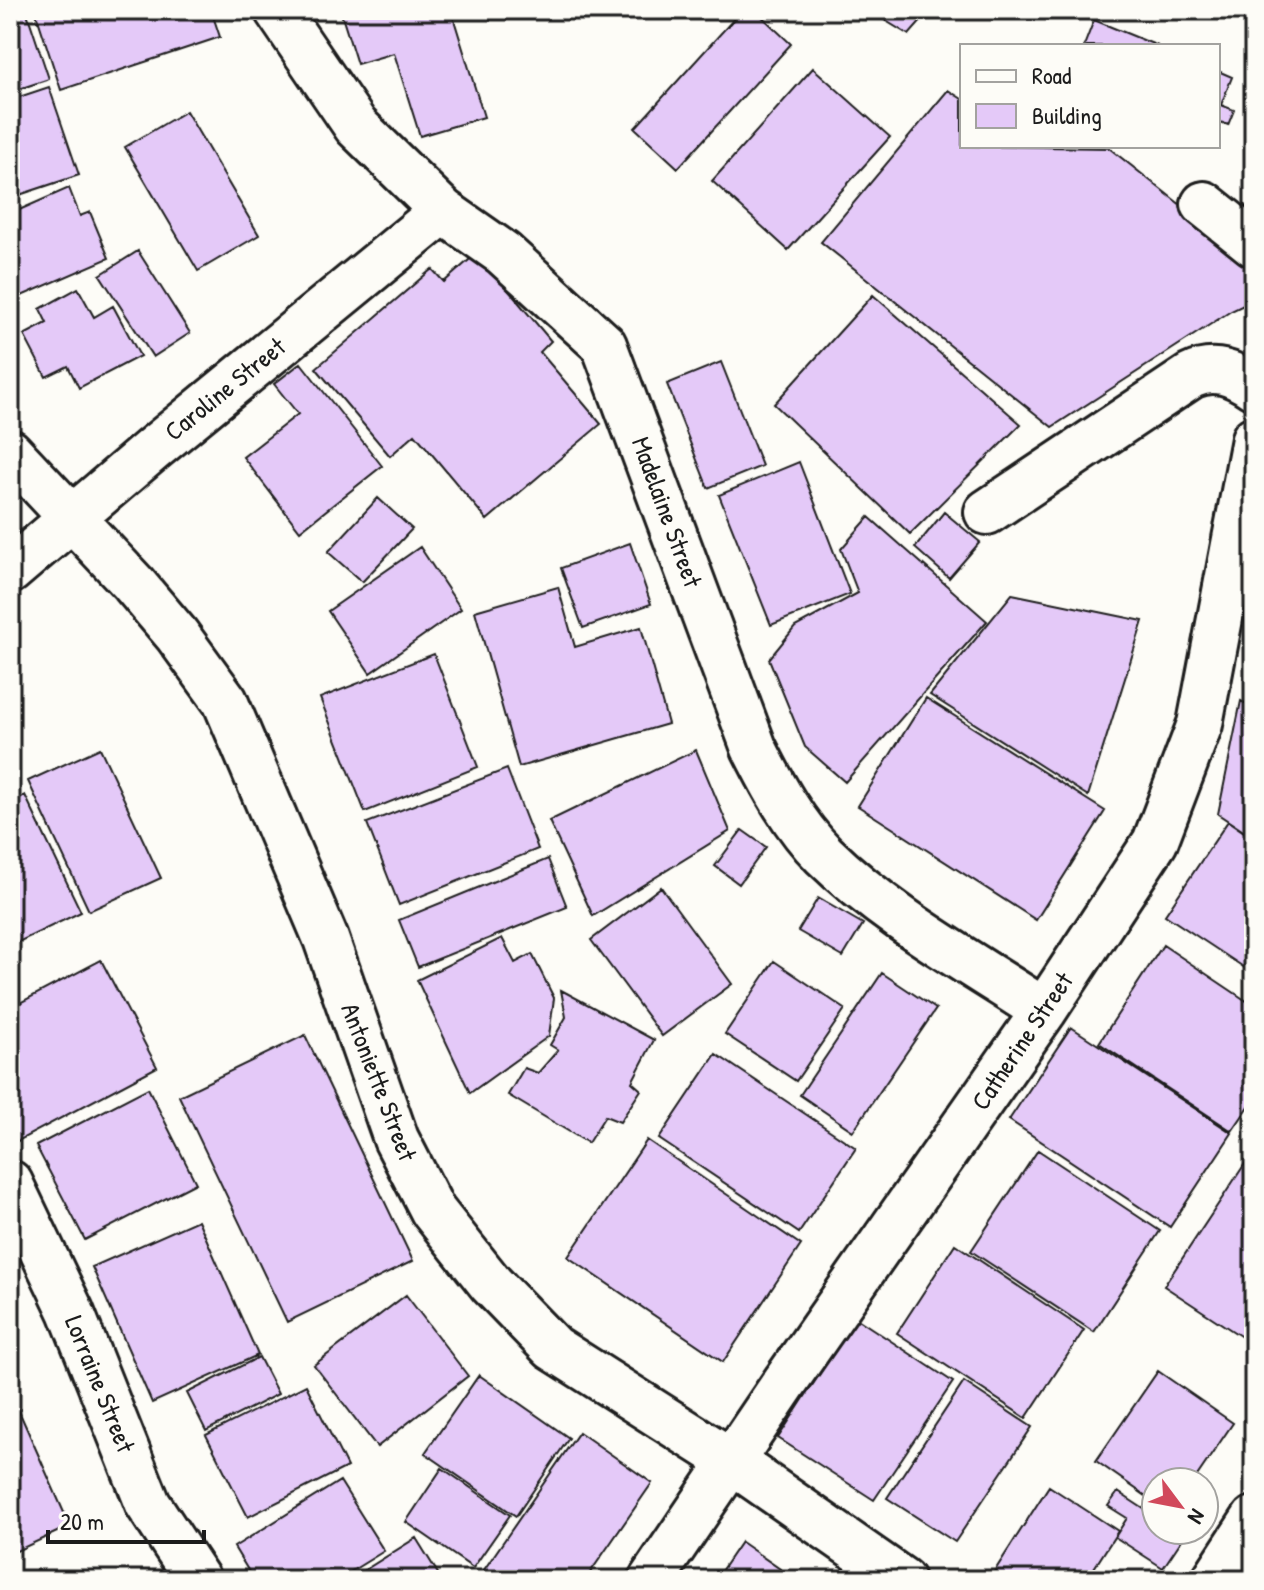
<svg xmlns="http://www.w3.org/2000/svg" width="1264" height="1590" font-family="'Patrick Hand',sans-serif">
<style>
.building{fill:#e4c9f8;stroke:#1c1c1c;stroke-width:2}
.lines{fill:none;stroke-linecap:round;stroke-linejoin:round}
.minor-casing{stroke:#1c1c1c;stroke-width:50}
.minor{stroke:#fdfcf7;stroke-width:44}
.labels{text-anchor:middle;stroke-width:6;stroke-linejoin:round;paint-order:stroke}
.street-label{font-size:26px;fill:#1c1c1c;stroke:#fdfcf7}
</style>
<rect width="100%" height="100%" fill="#fdfcf7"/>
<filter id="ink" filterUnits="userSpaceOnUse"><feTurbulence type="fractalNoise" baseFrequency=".0125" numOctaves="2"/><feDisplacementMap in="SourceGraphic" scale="16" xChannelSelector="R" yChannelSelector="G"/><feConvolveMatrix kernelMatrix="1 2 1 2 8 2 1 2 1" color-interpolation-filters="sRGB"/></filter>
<g filter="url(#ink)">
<path class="building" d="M10,10H26L49,79L10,92Z
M35,10H211L220,37L61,90Z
M340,10H451L484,117L420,136L394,53L357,64Z
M742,10H755L791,44L678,168L635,128Z
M868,10H931L909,35Z
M1094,20L1158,46H1084Z
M813,68L890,137L788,250L712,181Z
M1218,71L1232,77L1221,105L1234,110L1228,125L1218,121Z
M49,87L79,175L10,198V100Z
M948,90L962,99V146L1109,148L1211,229L1254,270V300L1231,311L1052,427L821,242Z
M186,111L259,235L198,271L125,147Z
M69,188L80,216L90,212L109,258L10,301V214Z
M138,251L190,333L153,357L100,275Z
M477,253L551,341L540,352L601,424L487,520L415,434L390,456L316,368L432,269L444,282Z
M78,288L94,317L113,306L140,356L79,388L68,366L46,377L24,335L47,323L40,309Z
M873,295L1021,424L910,534L774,404Z
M721,362L762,466L708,488L667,384Z
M301,363L382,466L300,531L243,457L298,414L274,384Z
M799,462L850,594L771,625L719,495Z
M378,498L412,529L362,582L328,552Z
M944,512L980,542L949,578L915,548Z
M869,517L987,621L845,782L805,747L769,659L795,627L858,593L841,549Z
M630,543L651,604L583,628L561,568Z
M420,547L461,609L370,673L328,611Z
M558,587L575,647L641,627L668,724L519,767L475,611Z
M1012,594L1143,621L1088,796L930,695Z
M434,654L478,767L365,812L320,698Z
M926,698L1105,811L1036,920L858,806Z
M1241,701L1254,708V838L1218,814Z
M100,748L161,878L89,911L28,781Z
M696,750L730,831L593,916L549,821Z
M507,769L538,849L399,905L367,823Z
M25,795L81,912L10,946V804Z
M1228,821L1254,839V974L1165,915Z
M742,830L766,847L739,884L715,866Z
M548,859L567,907L418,967L399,920Z
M661,887L732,984L662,1036L591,940Z
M818,898L863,924L843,957L798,931Z
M502,938L515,963L532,954L554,998L549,1036L470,1093L417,980Z
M1163,945L1254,1006V1099L1232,1131L1099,1043Z
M101,960L157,1067L16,1142L10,1130V1008Z
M774,961L845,1009L796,1081L725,1034Z
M882,973L936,1009L853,1131L800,1095Z
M561,990L654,1040L632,1082L641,1090L620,1122L605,1116L588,1143L508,1095L524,1068L538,1073L558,1050L550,1045L566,1017Z
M1071,1027L1232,1133L1170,1227L1009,1120Z
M305,1035L413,1261L287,1322L179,1096Z
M716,1054L856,1148L799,1233L659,1139Z
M148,1088L196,1183L85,1240L36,1146Z
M647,1140L801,1245L723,1362L568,1257Z
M1038,1150L1160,1231L1094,1332L971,1251Z
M1254,1150V1345L1164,1286Z
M198,1220L258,1355L152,1403L92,1267Z
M955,1244L1084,1330L1026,1418L897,1333Z
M406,1295L468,1376L377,1447L314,1365Z
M856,1318L953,1382L874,1500L778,1438Z
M259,1357L278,1394L206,1431L187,1393Z
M1158,1371L1233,1423L1193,1482H1156V1503L1096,1461Z
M479,1375L569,1438L516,1516L425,1453Z
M964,1382L1032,1427L955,1542L887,1498Z
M306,1385L347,1467L248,1517L206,1435Z
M10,1391L70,1526L10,1554Z
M579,1432L652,1483L585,1580H477Z
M442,1468L510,1515L473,1568L406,1522Z
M340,1481L384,1551L337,1580H254L234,1547Z
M1049,1486L1118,1531L1089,1576L1095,1580H1007L994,1572Z
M1118,1492L1156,1517V1530H1177L1185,1535L1163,1568L1115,1537L1127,1518L1108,1506Z
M416,1538L442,1580H349Z
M741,1542L796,1580H715Z"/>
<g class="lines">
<defs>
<path id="minor" d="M277,10L356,126L443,211L503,253L604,345L754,748C773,786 794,825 824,855C888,918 970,962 1044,1011
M1204,204L1254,244
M10,452L133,583L177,635L225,701L326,939L396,1139L433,1211L491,1284L553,1348L731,1461L902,1580
M987,512L1191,376C1214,365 1234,373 1254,387
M10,571L153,449L443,211
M10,1183L71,1311L148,1504L198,1580
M651,1580L785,1382L1044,1011L1155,842L1200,724L1254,439
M1214,1580L1254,1519"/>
</defs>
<use href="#minor" class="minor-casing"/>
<use href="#minor" class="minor"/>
</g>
</g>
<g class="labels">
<g class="street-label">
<text transform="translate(225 389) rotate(-39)" y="9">Caroline Street</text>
<text transform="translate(667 512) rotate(70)" y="9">Madelaine Street</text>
<text transform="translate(1022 1041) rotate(-56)" y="9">Catherine Street</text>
<text transform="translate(379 1082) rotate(69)" y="9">Antoniette Street</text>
<text transform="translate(100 1384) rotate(68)" y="9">Lorraine Street</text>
</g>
</g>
<rect width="1264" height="1590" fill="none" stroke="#fdfcf7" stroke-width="40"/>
<rect x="20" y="20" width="1224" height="1550" fill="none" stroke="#1c1c1c" stroke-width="3" filter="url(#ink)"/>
<rect x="960" y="44" width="260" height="104" fill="#fdfcf7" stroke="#a3a29f" stroke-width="2"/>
<rect x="976" y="70" width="40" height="12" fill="#fdfcf7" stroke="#a3a29f" stroke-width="2"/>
<text x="1032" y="84" font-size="24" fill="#1c1c1c">Road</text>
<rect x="976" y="104" width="40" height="24" fill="#e4c9f8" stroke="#a3a29f" stroke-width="2"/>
<text x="1032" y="124" font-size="24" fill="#1c1c1c">Building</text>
<g transform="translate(1180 1506) rotate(122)"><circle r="38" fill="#fdfcf7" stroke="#a3a29f" stroke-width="2"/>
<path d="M0-6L14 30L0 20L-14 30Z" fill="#d1495b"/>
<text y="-12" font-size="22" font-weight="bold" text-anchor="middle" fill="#1c1c1c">N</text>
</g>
<path d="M48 1530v12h156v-12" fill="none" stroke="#1c1c1c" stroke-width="4"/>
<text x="60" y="1530" font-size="24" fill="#1c1c1c" stroke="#fdfcf7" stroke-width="6" paint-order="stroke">20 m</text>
</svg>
